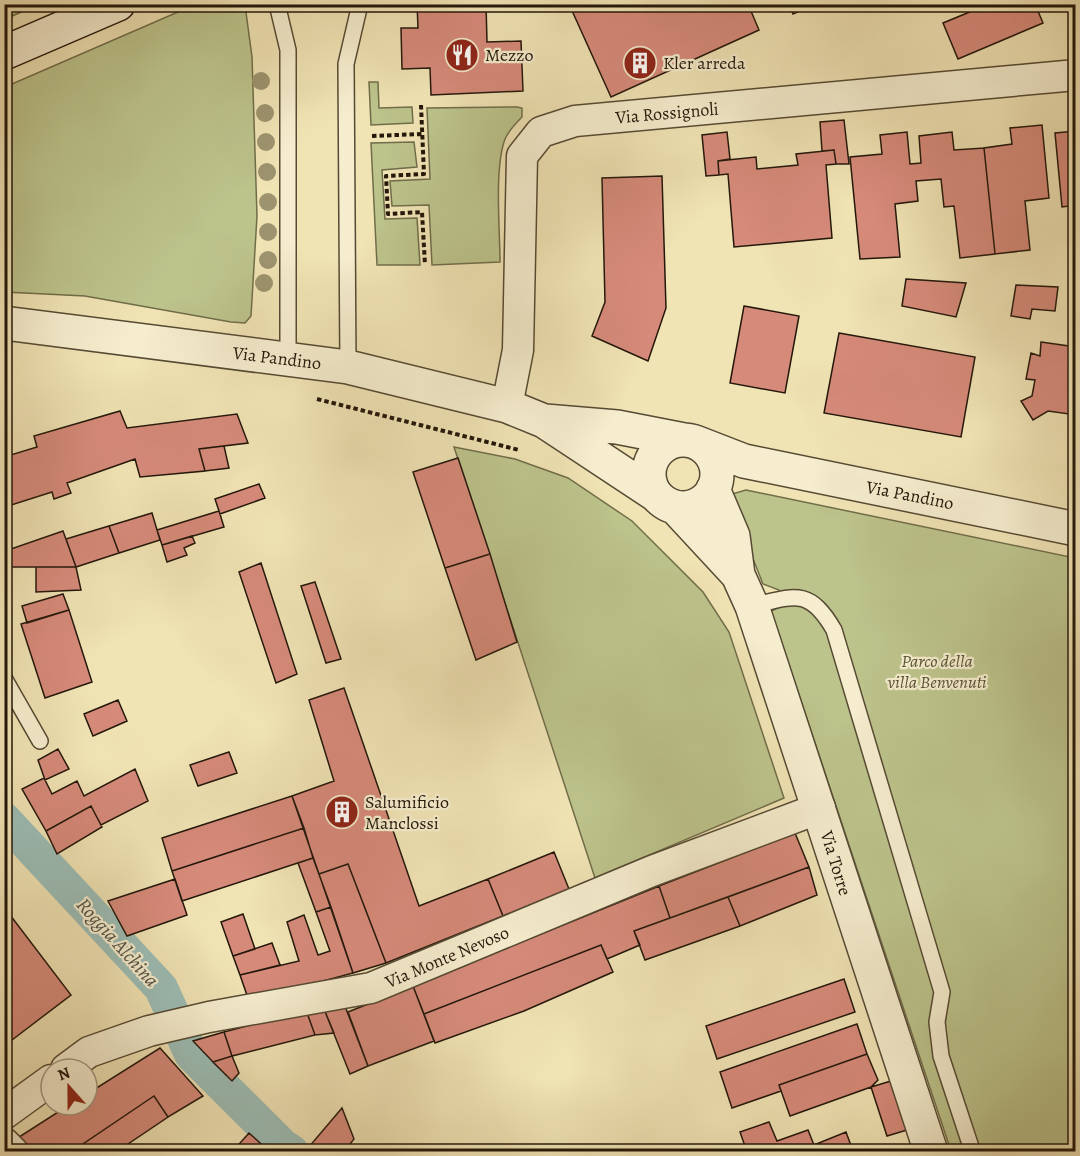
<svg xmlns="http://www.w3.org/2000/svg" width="1080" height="1156" font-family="Alegreya,serif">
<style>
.green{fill:#bcc38b;stroke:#706d4a;stroke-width:1.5}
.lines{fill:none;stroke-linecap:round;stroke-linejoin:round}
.canal{stroke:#9cbdb5;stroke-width:34}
.building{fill:#d68a7a;stroke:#23170a;stroke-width:1.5}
.service-casing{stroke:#564a34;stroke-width:18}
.minor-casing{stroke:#564a34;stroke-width:33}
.tertiary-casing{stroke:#564a34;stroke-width:36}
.secondary-casing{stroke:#23170a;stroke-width:36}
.path{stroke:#23170a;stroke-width:4;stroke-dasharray:4.5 3;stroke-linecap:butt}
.service{stroke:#f5edce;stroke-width:15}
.minor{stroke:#f5edce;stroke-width:30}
.tertiary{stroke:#f5edce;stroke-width:33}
.secondary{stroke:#f5edce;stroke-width:33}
.tree{fill:#9d946f}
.labels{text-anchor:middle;stroke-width:4.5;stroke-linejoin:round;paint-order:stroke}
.poi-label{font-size:18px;fill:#23170a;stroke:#f5edce;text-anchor:start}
.street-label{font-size:18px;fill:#23170a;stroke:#f5edce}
.park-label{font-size:18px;font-style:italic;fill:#595337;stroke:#f5edce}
.water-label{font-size:20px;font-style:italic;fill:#4d5146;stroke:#f5edce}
</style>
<rect width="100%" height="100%" fill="#f0e3b4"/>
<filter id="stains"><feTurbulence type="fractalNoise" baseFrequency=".00333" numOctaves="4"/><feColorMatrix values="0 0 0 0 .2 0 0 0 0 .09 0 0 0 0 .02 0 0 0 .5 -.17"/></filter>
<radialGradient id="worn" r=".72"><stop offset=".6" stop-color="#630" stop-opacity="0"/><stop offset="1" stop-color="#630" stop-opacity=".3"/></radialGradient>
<path class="green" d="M5,4H38V5L5,19Z
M194,5H245L252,57L257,216L251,316L245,323L231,322L85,296L5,292V87Z
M369,82H378L379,108L412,107L413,123L371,125Z
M517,107L522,108V117C515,124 509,130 505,139C494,169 500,229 500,262L432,265L429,205L392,206L390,181L430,179L427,108Z
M414,142L417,167L382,170L385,219L417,218L420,265H377L371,143Z
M454,447L515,459L568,478L632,521L703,592L729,632L784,798L595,878Z
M746,490L1075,558V1151H951L771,611L785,605L779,590L763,584L731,503L732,494Z"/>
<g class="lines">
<path class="canal" d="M4,819L161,988L191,1054L283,1146L292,1152"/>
</g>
<path class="building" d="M417,4H486L487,42L521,41L523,91L431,95L430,68L402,69L401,28H418Z
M569,4H748L759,30L611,97Z
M789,4H816L793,14Z
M969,4H1035L1043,23L958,59L943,23L972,11Z
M844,120L849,164H836L834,150L822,151L820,122Z
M1042,125L1049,198L1025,201L1030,250L995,254L984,148L1012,144L1010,128Z
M1076,131V205L1062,207L1055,133Z
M727,132L730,159L718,161L719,175L706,176L702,135Z
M907,132L910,164L921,163L919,136L952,132L954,150L984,148L995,254L960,258L954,206L944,207L941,179L916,181L918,201L895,204L900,257L860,259L850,157L882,154L880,135Z
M834,150L836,164L826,165L832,238L734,247L728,174L719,175L718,161L756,157L757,169L798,165L796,154Z
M662,176L666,308L648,361L592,336L605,302L602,178Z
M906,279L966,283L956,317L902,306Z
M1016,285L1058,287L1055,311L1032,309L1030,319L1011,316Z
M744,306L799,316L785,393L730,383Z
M839,333L975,357L961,437L824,413Z
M1041,342L1076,347V415L1048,411L1033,420L1021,401L1032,396L1035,380L1026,379L1031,353L1040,356Z
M120,411L127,428L237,414L248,443L199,449L205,471L140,477L135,459L67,483L71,493L54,499L52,492L5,507L4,457L37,447L34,436Z
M224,446L229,468L205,471L199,449Z
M458,458L490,554L445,568L413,472Z
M259,484L265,498L220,514L215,499Z
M219,511L224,527L162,545L157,530Z
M152,513L160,540L119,553L109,526Z
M109,526L119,553L76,567L66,539Z
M63,531L76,567H10L8,550Z
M192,536L195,543L184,548L187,555L167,562L162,545Z
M490,554L517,642L476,660L445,568Z
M261,563L297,674L276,683L239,572Z
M36,567H76L81,590L36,592Z
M315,582L341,659L326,663L301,586Z
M63,594L69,610L27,623L22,606Z
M69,610L92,682L45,698L21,624Z
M344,688L419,906L488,879L503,916L386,963L348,864L319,874L292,796L334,781L309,700Z
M118,700L127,721L93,736L84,714Z
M58,749L69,769L45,780L38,760Z
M229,752L237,773L198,786L190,765Z
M135,769L148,801L101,825L91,806L46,831L22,789L44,778L52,794L77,781L84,796Z
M292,796L304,828L172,871L162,838Z
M91,806L102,827L57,854L46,831Z
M304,828L313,858L182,901L172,871Z
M795,833L809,867L670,918L659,886Z
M554,852L569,889L503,916L488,879Z
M313,858L331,907L316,912L298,863Z
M348,864L386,963L353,973L319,874Z
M809,867L817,895L740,926L728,897Z
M175,879L187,915L127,936L108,901Z
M659,886L670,918L634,931L640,945L607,959L601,945L424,1014L413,986Z
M728,897L740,926L645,960L634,931Z
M4,907L71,995L12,1040L4,1030Z
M331,907L353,973L249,1001L240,975L299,961L287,922L304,915L318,955L330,951L316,912Z
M243,914L255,949L233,956L221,922Z
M272,943L280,965L240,975L233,956Z
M601,945L613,972L524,1011L435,1043L424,1014Z
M844,979L855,1012L717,1059L706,1026Z
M413,986L434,1041L368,1066L348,1012Z
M343,1001L368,1066L350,1074L324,1009Z
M324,1009L334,1033L315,1035L306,1010Z
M306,1010L315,1035L232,1056L224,1032Z
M857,1024L867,1054L779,1085L781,1091L732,1108L720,1072Z
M224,1032L232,1056L213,1062L193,1041Z
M160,1048L203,1096L168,1117L154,1096L71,1152H26L16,1139L69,1105H87V1094Z
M867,1054L878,1080L871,1087L790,1116L779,1085Z
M232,1056L239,1073L232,1081L213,1062Z
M891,1081L907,1130L887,1136L871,1087Z
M154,1096L168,1117L116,1152H71Z
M342,1108L354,1139L344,1152H314L308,1148Z
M769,1122L777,1141L808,1130L814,1145L797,1152H747L740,1132Z
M846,1132L853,1151L797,1152L814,1145Z
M249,1133L270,1152H232Z"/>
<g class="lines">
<defs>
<path id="service" d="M277,4L288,50V359
M348,367L346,64L360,4
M752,606C794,596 809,587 834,630L942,992L937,1022L941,1056L972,1150
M4,678L40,741"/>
<path id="minor" d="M507,406L518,350L522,156L541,132L575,121L1076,75
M66,1069L89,1052L149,1031L209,1017L371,988L652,871L820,808
M4,1114L51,1080
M4,1143L13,1152"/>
<path id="tertiary" d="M4,323L348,367L507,406L544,421L656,495
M545,421L617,427L684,440
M649 474a34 34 0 1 1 68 0a34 34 0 1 1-68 0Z
M695,442L744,461L1076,529
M713,489L733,536L738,575
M675,507L738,575L752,606L931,1152"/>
<path id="secondary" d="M4,53L118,4"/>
</defs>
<use href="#service" class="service-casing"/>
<use href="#minor" class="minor-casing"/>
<use href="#tertiary" class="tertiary-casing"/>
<use href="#secondary" class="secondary-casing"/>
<path class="path" d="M421,105L424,174L386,176L388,214L422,212L425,265
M372,136L422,134
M317,399L519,450"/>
<use href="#service" class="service"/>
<use href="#minor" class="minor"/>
<use href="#tertiary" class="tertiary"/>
<use href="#secondary" class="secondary"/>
</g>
<g class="tree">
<circle cx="261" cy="81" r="9"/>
<circle cx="265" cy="113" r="9"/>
<circle cx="266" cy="142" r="9"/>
<circle cx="267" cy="172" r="9"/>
<circle cx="268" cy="202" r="9"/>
<circle cx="268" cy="232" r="9"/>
<circle cx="268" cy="260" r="9"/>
<circle cx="264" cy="283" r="9"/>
</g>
<defs>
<symbol id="restaurant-disc" viewBox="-11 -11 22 22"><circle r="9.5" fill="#8f2418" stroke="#f5edce"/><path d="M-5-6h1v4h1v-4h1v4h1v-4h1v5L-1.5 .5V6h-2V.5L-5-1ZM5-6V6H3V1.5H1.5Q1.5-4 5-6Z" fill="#fff"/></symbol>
<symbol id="building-disc" viewBox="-11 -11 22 22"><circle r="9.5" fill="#8f2418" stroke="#f5edce"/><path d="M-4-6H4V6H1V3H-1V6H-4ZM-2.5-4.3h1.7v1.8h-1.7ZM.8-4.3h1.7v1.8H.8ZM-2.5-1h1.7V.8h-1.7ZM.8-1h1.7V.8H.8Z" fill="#fff"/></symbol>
</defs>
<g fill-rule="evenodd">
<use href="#restaurant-disc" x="443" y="36" width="38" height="38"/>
<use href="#building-disc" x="621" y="44" width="38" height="38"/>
<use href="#building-disc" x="323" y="793" width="38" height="38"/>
</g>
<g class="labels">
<g class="poi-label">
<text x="485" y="61">Mezzo</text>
<text x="663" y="69">Kler arreda</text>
<text x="365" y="808">Salumificio<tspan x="365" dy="21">Manclossi</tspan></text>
</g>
<g class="street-label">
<text transform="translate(667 113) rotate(-5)" y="6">Via Rossignoli</text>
<text transform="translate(277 358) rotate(7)" y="6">Via Pandino</text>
<text transform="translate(910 495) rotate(11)" y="6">Via Pandino</text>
<text transform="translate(836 863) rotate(73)" y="6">Via Torre</text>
<text transform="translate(447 957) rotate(-23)" y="6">Via Monte Nevoso</text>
</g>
<g class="park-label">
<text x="937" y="667">Parco della<tspan x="937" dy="21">villa Benvenuti</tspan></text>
</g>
<g class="water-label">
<text transform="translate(118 942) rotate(48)" y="7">Roggia Alchina</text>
</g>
</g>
<rect width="1080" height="1156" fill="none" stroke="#f0e3b4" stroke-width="24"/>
<rect x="6" y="6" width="1068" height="1144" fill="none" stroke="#23170a" stroke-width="3"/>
<rect x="12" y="12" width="1056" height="1132" fill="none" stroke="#23170a" stroke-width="1.5"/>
<g transform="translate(69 1087) rotate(339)"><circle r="28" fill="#f5edce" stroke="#a19780" stroke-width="1.5"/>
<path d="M0-4.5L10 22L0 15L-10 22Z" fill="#8f2418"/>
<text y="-9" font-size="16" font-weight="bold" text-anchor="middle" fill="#23170a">N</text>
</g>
<rect width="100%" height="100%" filter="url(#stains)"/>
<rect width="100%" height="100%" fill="url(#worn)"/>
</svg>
